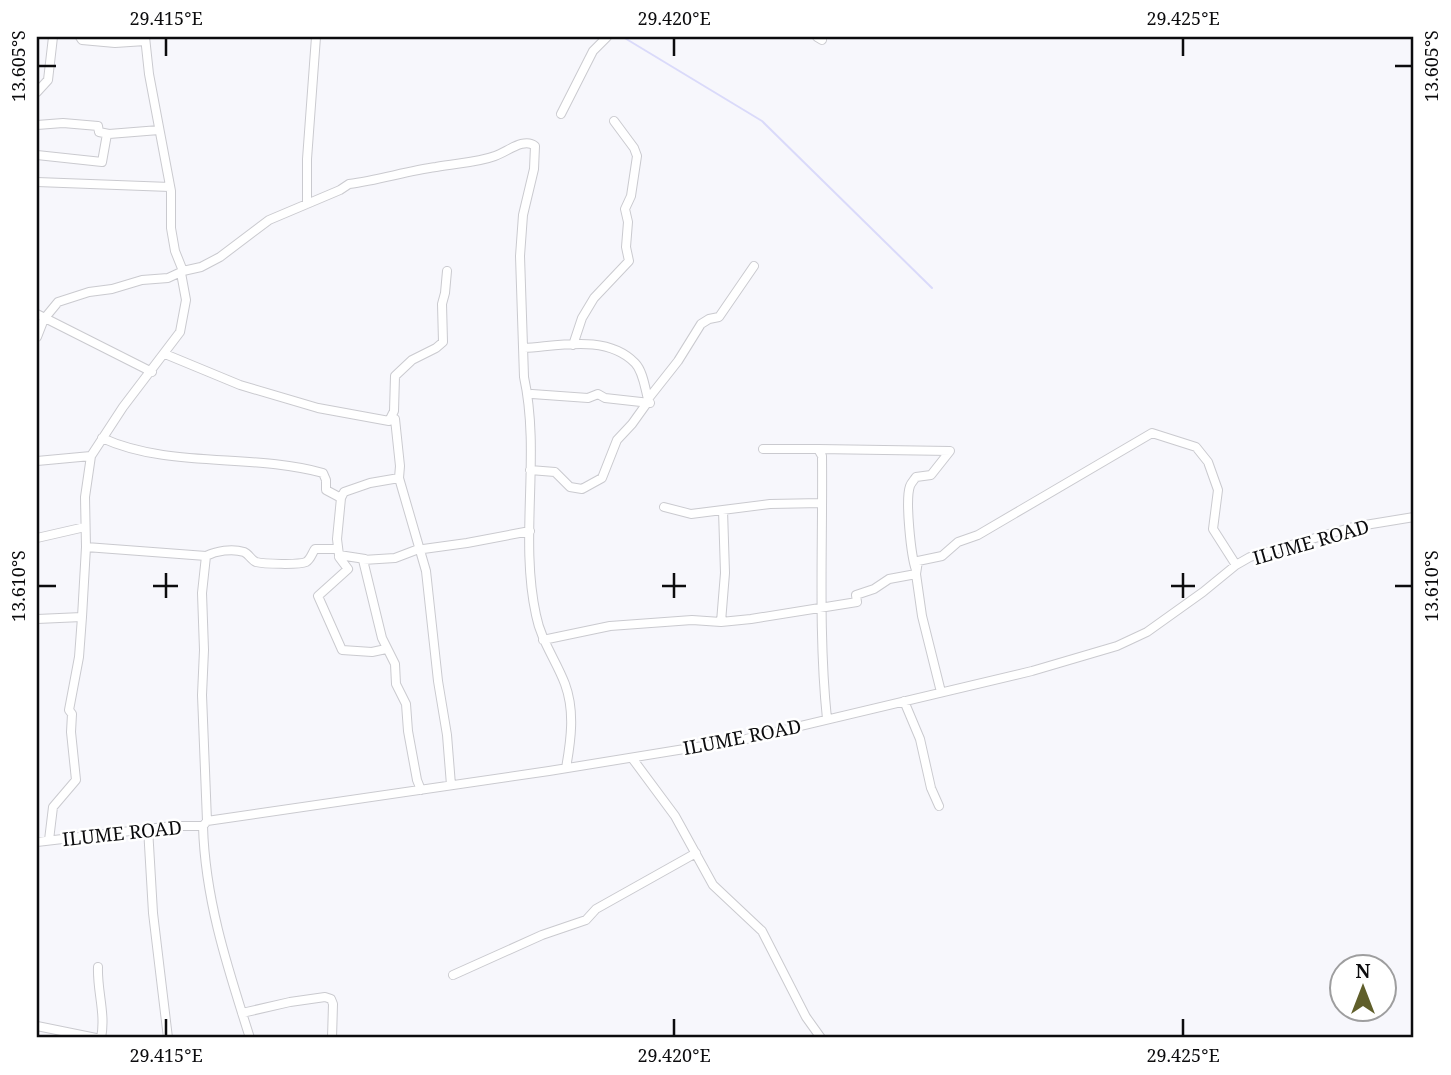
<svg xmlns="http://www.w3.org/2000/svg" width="1451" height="1075" font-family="'Noto Serif',serif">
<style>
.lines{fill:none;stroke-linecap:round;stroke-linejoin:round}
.stream{stroke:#dadafa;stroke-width:2}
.minor-casing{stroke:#cacacf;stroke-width:10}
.minor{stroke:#fff;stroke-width:8}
.ticks{fill:none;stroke:#0c0c0e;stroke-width:2.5}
.labels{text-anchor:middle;stroke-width:5;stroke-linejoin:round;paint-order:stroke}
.street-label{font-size:19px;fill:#0c0c0e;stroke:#fff}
.neatline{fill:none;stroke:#0c0c0e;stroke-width:2.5}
.ticks-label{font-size:18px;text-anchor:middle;fill:#0c0c0e}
</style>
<rect width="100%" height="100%" fill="#f7f7fc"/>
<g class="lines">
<path class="stream" d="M623,37L762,121L932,288"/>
<defs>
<path id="minor" d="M80,37L82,40L115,43L145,41
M145,37L149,74L171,191V228L175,251L183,271
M817,37L822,40
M37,92L48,80L53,37
M561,114L593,51L607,37
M37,125L63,123L98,126L99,132L109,134L159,130
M37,155L102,162L107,134
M37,182L170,187
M307,204V159L316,37
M37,314L152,372
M37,337L44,319L58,302L89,292L112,289L142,280L168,278L183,271L201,267L220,257L269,220L340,190L349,184C379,180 407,171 436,167C456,163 476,163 495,156C507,152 524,137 535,146L534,169L523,215L520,256L524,377C541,455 519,537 536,615C541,641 556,660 565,684C575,711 571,740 566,768
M573,345L582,318L594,298L629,261L626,247L628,222L625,209L631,196L637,156L634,148L614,121
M524,348C559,346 607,334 635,363C643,371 645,388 648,399
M165,354L240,385L318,408L389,421L394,411L395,376L412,360L436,348L443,342L442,304L445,293L447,271
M532,394L588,398L598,394L605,398L650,403
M395,419L400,466L399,478L426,571L438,681L447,735L451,785
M102,438C170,469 253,453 323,473L326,480V490L341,498L337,539L339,555L365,559
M763,449H818L822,456C823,544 818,632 827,719
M818,449L950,451L931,475L916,477C914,480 911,483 910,486C905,500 911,556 916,570
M37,461L91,456
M530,470L555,472L570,487L582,489L602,478L617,440L632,424L647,403L648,399L678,361L701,324L709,319L719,317L754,266
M341,498L344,492L370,483L399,478
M664,507L691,514L770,504L822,503
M37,538L85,527
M86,547L206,556L202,593L204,650L202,695L207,821
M206,556C216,551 232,548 244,552C249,554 251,560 256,562C264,564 299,565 306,562C311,559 312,553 315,549H337
M339,557L348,569L318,596L342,650L372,652L386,649
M916,574L922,616L941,692
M37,619L82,617L86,547L85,497L91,456L123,407L180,332L186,300L181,273
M721,622L725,573L723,510
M543,640L610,626L692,620L721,622L751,619L857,602L856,595L874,589L889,579L916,574L918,561L942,556L958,542L978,535L1152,433L1196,447L1208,462L1218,490L1213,529L1236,565
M904,701L920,739L931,788L939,806
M632,758L675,816L713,885L762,931L806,1017L821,1038
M421,790L417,780L408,731L406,704L396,684L395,664L382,638L363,560L395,558L416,550L467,543L530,531
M203,826C205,900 228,969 250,1038
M148,828L153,913L168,1038
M49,840L53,807L76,780L71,732L72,714L69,710L79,657L82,617
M37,842L173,826H203L207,821L549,771L746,739L1032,671L1117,646L1147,632L1203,592L1236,565L1250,557L1353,527L1414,517
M98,967C97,991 106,1014 101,1038
M453,975L542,935L586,920L596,909L696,853
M242,1013L290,1002L325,997L331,999L333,1004L332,1038
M37,1026L96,1038"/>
</defs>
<use href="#minor" class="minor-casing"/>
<use href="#minor" class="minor"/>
</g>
<path class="ticks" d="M166,38V56M674,38V56M1183,38V56M38,66H56M1395,66H1412M166,573V598M674,573V598M1183,573V598M38,586H56M153,586H178M662,586H686M1171,586H1195M1395,586H1412M166,1019V1036M674,1019V1036M1183,1019V1036"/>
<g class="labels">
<g class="street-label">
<text transform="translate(1311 542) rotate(-16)" y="7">ILUME ROAD</text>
<text transform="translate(742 737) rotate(-11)" y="7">ILUME ROAD</text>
<text transform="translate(122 833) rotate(-6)" y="7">ILUME ROAD</text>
</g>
</g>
<rect width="1451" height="1075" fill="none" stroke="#ffffff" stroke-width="77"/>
<g transform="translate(1363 988)"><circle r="33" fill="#ffffff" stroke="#9e9e9f" stroke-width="2"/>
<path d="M0-5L12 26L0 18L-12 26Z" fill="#5f5e2a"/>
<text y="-10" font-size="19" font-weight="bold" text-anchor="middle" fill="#0c0c0e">N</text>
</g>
<rect x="38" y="38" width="1374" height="998" class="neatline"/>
<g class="ticks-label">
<text x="166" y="25">29.415°E</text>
<text x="674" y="25">29.420°E</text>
<text x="1183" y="25">29.425°E</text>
<text transform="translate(19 66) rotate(-90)" y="6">13.605°S</text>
<text transform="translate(1432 66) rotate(-90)" y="6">13.605°S</text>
<text transform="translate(19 586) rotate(-90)" y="6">13.610°S</text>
<text transform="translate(1432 586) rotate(-90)" y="6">13.610°S</text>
<text x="166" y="1062">29.415°E</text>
<text x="674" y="1062">29.420°E</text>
<text x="1183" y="1062">29.425°E</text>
</g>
</svg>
